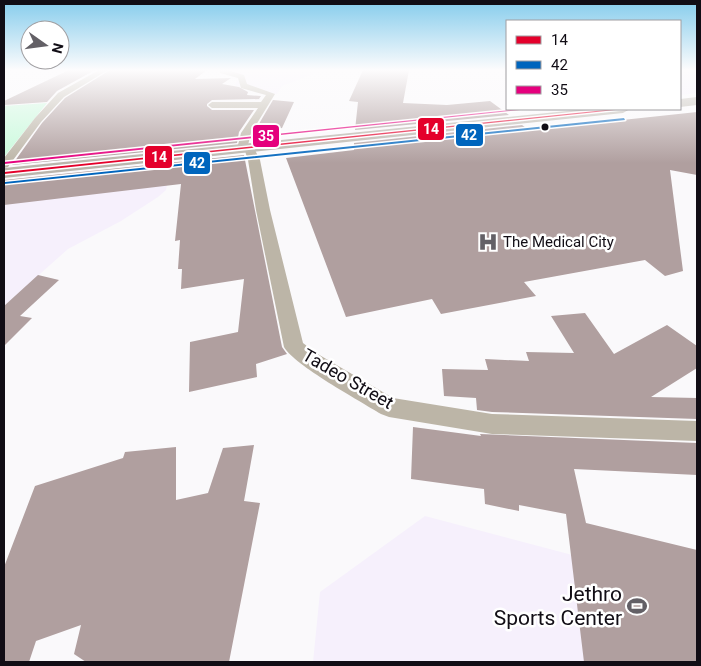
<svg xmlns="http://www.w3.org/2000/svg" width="701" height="666" font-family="Roboto,sans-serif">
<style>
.built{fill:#f6f0fc}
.green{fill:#c8fadb}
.building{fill:#b09f9f}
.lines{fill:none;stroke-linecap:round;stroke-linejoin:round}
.street{fill:#bcb5a7;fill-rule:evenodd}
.highway{fill:#bab5ac;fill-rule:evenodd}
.bus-1-casing{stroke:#fff;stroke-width:3}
.bus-2-casing{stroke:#fff;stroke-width:3}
.bus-3-casing{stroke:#fff;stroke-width:3}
.bus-1{fill:#e4002b;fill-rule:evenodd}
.bus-2{fill:#0065bd;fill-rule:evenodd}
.bus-3{fill:#e5007d;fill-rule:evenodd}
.bus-dot{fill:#110d15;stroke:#fff;stroke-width:2}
.labels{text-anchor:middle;stroke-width:5;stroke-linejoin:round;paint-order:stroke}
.far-poi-label{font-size:15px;fill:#110d15;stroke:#fff;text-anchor:start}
.street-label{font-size:18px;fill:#110d15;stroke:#fff}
.near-poi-label{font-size:21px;fill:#110d15;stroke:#fff;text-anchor:end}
.line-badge{stroke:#fff;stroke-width:2}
.badge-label{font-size:14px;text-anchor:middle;font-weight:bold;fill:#fff}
</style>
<rect width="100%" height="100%" fill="#faf9fb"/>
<path class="built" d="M195,70H324L282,86L277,94H262L234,85L239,79L225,72Z
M680,70H697V93L680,95Z
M170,169L166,190L158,197L121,221L68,249L4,306V187Z
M425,516L697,588V662H313L320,592Z"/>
<path class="green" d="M47,103L4,157V106Z"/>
<path class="building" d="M69,70H95L57,91L47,102L4,105V101Z
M110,70H207L195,79L231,78L222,84L239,87L248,92L247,95L261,96L259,99H261L212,100L207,104V106L212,110H254L239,132L237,143L12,165L42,123L65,98Z
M363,70H409L403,103L447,105L490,101L509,115L355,130L358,102L349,101Z
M273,100L294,102L282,128L253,134Z
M697,112V175L670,170L683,271L665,276L645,260L524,282L536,296L441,314L432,299L346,317L286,158L354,150V143L522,125L529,130Z
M244,155L282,347L287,354L256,364L257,377L189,392L190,342L238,332L244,279L181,289L182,269H178L180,240L175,241L181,184L4,205V180Z
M38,275L59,280L20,316L32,318L4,346V306Z
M585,313L614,354L667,325L697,346V368L651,397L697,398V419L492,412L477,410L476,398L444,396L442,369L488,370L485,359L529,361L526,352L574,353L551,316Z
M413,427L481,436L480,434L697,443V475L574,469L586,523L697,550V662H584L566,514L519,505V511L485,504L484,489L411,479Z
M254,445L244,501L260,503L229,662H86L74,654L81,625L36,641L29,662H4V567L35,486L123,458L125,452L176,447V500L208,493L223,448Z"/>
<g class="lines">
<path class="street" d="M4,70H12L4,73Z
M99,70H108L64,97L41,122L8,167L4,168V158L35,118L58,93Z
M220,70H227L244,75L247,84L275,94L251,133L248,145L253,146L260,160L270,210L303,343L316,353L393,398L492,414L697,421V441L492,434L389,417L381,414C360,401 294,365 284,347L256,210L248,160L245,151H238L237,149L241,133L258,108H212L208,105L212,102H261L266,95L241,88L238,78L220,73Z"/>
<path class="highway" d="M697,97V105L680,107V99Z
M586,109H630L623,113L4,178V168Z"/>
<defs>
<path id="bus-1" d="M615,109H625L4,174V172Z"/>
<path id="bus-2" d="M624,118L625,120L4,184V182H5Z"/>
<path id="bus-3" d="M520,109H530L4,164V162Z"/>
</defs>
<use href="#bus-1" class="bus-1-casing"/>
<use href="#bus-2" class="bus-2-casing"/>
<use href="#bus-3" class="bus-3-casing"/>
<use href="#bus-1" class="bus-1"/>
<use href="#bus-2" class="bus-2"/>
<use href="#bus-3" class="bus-3"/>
</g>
<linearGradient id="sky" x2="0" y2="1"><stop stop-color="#85ccec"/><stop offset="0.43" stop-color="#fdfcfd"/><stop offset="1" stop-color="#fdfcfd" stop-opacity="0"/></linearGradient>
<rect width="701" height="163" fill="url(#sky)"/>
<defs>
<symbol id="hospital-bare" viewBox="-9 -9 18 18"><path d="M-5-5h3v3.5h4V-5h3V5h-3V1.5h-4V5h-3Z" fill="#636066" stroke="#fff" stroke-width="2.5" paint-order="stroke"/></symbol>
<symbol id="stadium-bare" viewBox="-9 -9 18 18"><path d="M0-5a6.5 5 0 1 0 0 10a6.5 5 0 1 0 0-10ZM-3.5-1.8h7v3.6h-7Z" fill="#636066" stroke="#fff" stroke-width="2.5" paint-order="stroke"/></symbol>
</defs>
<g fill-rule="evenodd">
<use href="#hospital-bare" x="474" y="228" width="28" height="28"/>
<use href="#stadium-bare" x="623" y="592" width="28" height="28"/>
</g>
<circle class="bus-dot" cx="545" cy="127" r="4.5"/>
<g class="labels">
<g class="far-poi-label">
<text x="503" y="247">The Medical City</text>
</g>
<g class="street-label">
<text transform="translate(348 379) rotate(30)" y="6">Tadeo Street</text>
</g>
<g class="near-poi-label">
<text x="622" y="601">Jethro<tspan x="622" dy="24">Sports Center</tspan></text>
</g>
</g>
<g class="line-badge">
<rect x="417" y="117" width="28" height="24" rx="5" fill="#e4002b"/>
<rect x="455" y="123" width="29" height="24" rx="5" fill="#0065bd"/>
<rect x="252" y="124" width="28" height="24" rx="5" fill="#e5007d"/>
<rect x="144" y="145" width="29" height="24" rx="5" fill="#e4002b"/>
<rect x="183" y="151" width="28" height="24" rx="5" fill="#0065bd"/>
</g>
<g class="badge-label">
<text x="431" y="134">14</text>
<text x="469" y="140">42</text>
<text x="266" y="141">35</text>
<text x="159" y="162">14</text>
<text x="197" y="168">42</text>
</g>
<rect width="701" height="666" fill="none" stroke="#110d15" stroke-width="10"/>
<rect x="506" y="20" width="175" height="90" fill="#ffffff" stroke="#a09ea1"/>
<rect x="516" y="36" width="25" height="8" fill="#e4002b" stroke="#a09ea1"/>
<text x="551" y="45" font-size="15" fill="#110d15">14</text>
<rect x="516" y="61" width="25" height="8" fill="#0065bd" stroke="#a09ea1"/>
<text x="551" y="70" font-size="15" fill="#110d15">42</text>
<rect x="516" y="86" width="25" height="8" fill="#e5007d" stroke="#a09ea1"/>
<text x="551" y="95" font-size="15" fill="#110d15">35</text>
<g transform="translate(45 45) rotate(104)"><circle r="24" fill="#ffffff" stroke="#a09ea1"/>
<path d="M0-4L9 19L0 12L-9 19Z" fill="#636066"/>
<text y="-8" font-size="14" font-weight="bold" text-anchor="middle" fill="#110d15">N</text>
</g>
</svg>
